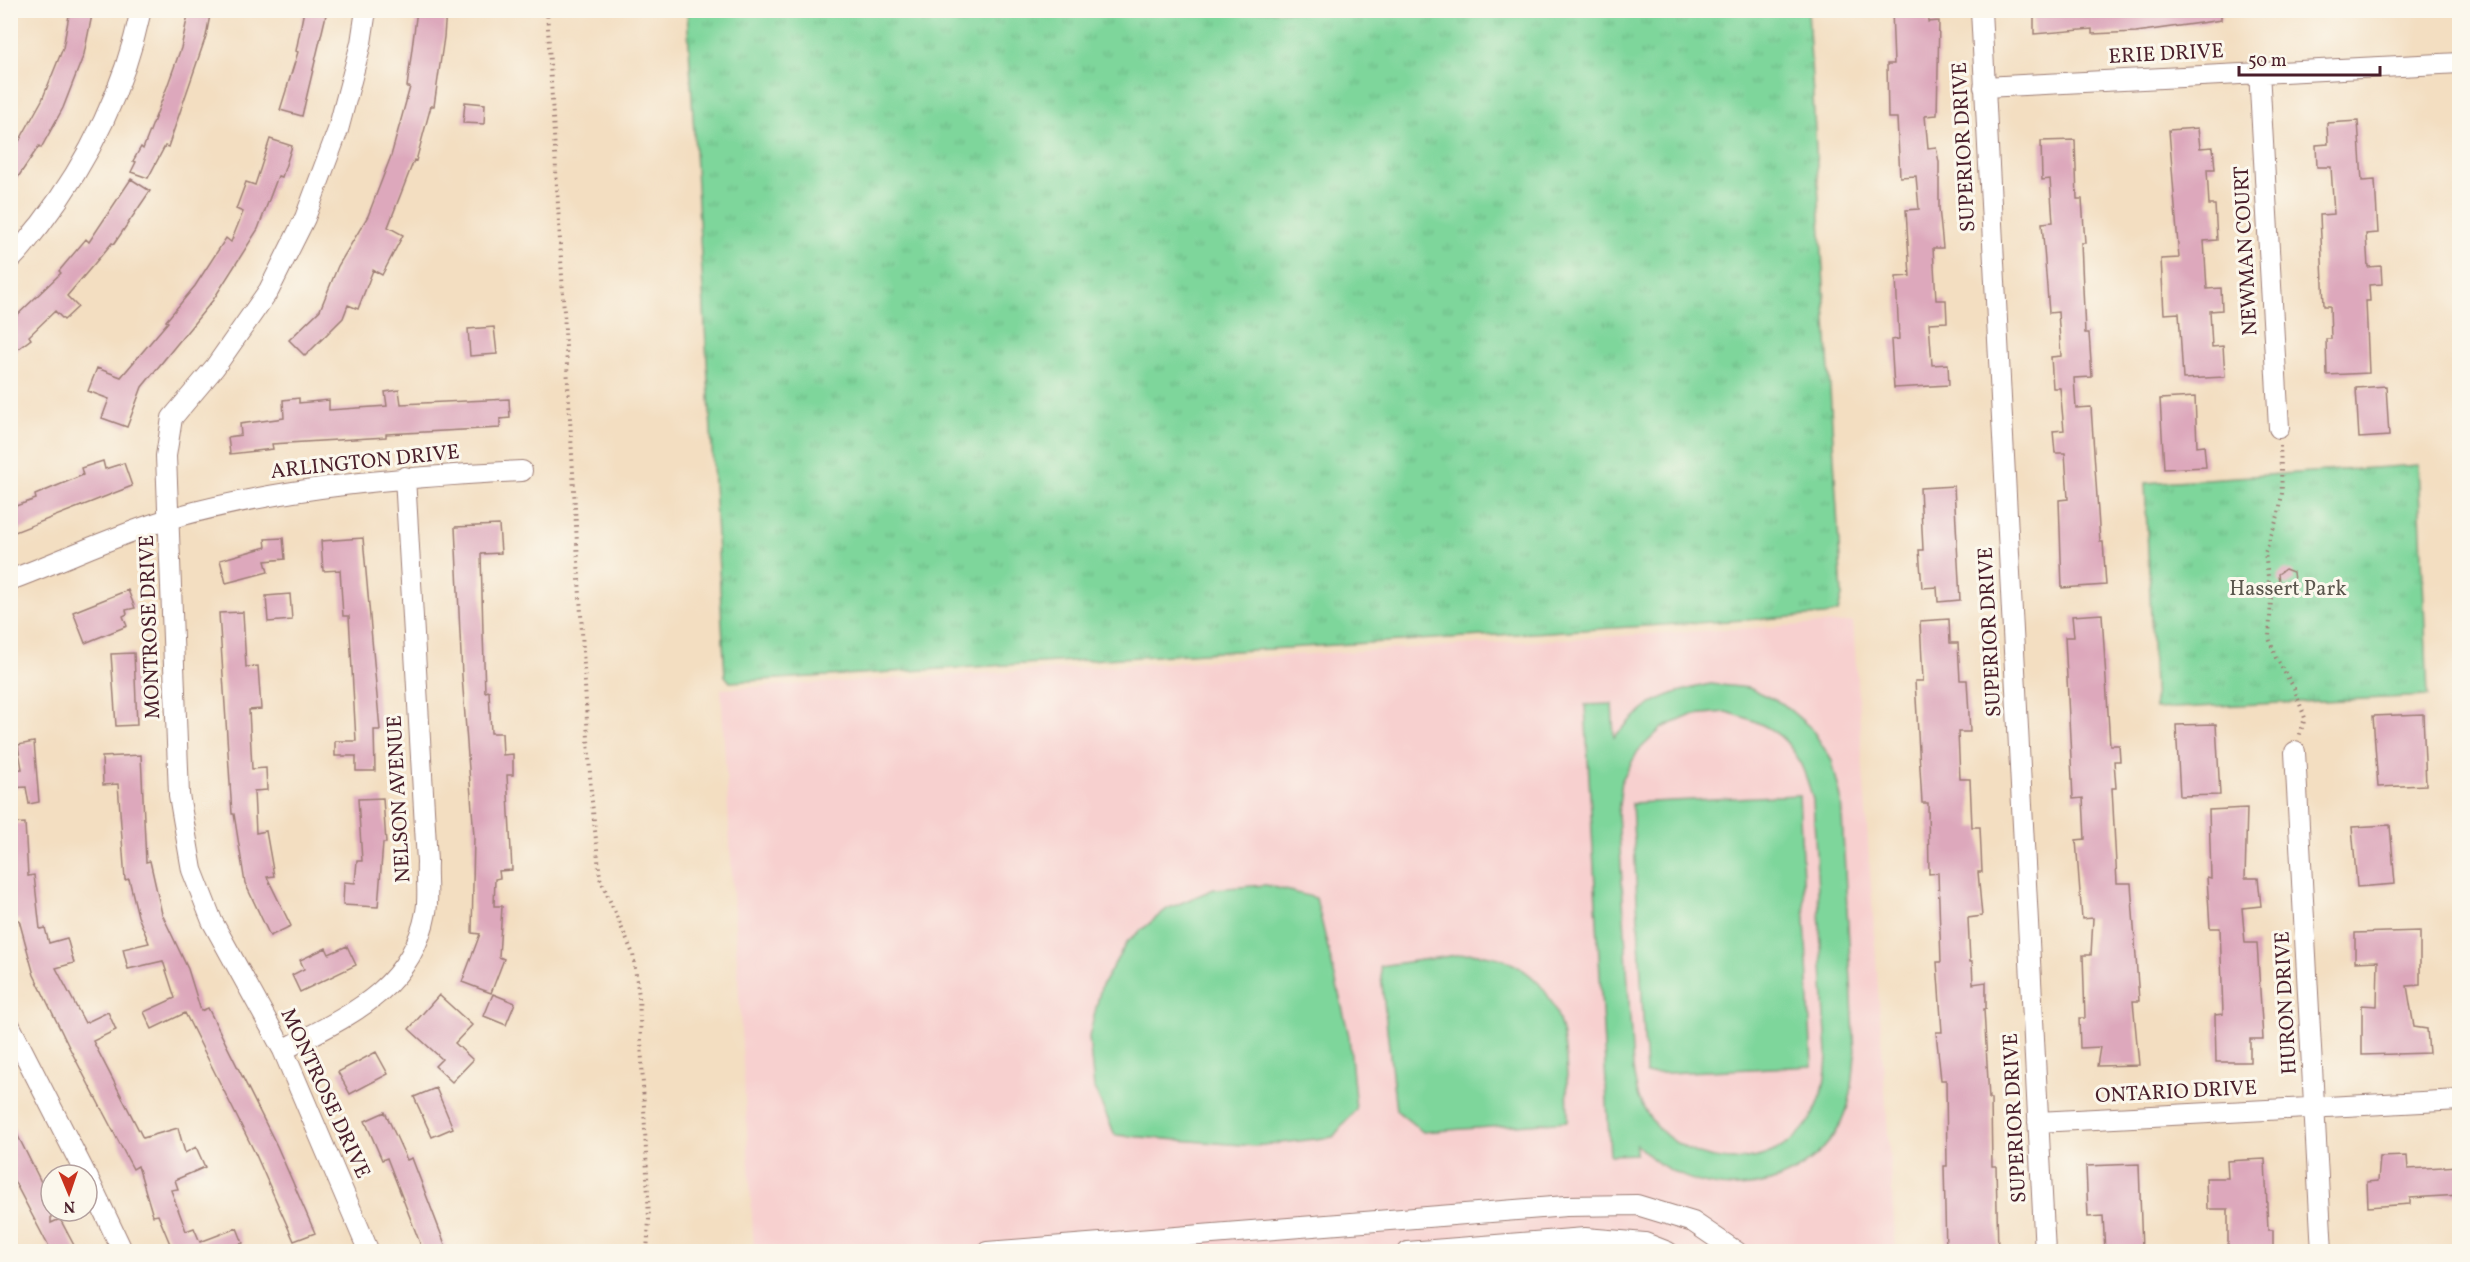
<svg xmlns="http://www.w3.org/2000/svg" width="2470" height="1262" font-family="Vollkorn,serif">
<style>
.built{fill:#f7d0cf}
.grass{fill:url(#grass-tufts);stroke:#647a63;stroke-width:1.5}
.pitch{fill:#7ed69b;stroke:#647a63;stroke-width:1.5;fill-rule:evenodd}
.building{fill:#dda8bc}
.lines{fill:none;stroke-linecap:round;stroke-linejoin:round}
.minor-casing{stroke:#9e7e76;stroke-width:22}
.path{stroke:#9e7e76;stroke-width:4;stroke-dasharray:1.5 4.5;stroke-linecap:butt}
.minor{stroke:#fff;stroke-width:20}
.labels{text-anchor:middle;stroke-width:6;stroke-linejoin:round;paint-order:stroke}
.street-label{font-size:21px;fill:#4a1f2b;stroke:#fbf7ec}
.park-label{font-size:21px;fill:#5a564d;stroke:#fbf7ec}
</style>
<defs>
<pattern id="grass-tufts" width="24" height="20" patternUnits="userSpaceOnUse" patternTransform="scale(1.5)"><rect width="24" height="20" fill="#7ed69b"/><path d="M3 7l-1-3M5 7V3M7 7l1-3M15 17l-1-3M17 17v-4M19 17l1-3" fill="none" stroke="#6eb786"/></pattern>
</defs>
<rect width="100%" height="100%" fill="#fbf7ec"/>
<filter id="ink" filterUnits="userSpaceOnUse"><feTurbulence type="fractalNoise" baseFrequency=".0167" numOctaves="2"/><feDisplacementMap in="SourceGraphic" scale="12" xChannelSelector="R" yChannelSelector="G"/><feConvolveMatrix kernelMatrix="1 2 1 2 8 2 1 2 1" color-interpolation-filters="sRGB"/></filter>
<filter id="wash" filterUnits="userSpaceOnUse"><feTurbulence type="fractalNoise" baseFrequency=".008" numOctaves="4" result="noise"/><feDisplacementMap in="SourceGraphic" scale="24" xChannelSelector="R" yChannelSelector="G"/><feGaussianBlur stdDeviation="1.35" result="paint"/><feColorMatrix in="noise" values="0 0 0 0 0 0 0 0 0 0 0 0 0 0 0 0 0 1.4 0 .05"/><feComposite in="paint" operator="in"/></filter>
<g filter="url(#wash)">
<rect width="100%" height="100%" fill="#f3dec1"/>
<path class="built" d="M1853,622L1896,1251H754L721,689Z"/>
<path class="grass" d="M687,11H1808L1842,596L1838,612L1825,615L730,682L725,676Z
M2418,465L2428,696L2155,709L2145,483Z"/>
<path class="pitch" d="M1711,684L1749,688L1783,704L1812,729L1832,761L1841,798L1855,1054C1853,1080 1852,1106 1838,1129C1792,1203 1694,1204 1636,1144V1154L1610,1155L1585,705L1612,704L1614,737C1650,701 1660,694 1711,684ZM1726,712C1782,727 1798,744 1813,800L1827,1055C1826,1076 1824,1094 1814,1113C1776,1184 1670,1170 1640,1100C1636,1091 1635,1079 1633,1069L1618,814L1622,780L1638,751L1662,728L1692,715Z
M1799,795L1812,1066L1646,1074L1632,803Z
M1266,885L1316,898L1349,1036L1356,1109L1333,1137L1255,1146L1115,1135L1094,1088L1089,1037L1101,987L1127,942L1167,909L1214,889Z
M1471,953C1481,955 1493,956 1502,959C1573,986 1566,1059 1568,1121L1423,1132L1396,1110L1380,966Z"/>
<g id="blocks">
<path class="building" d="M70,10H93L84,54L63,108L41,148L39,146L10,189V141L17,145L42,100L63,48Z
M189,10H211L206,36L168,147L165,146L148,178L131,172L136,162L133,161L141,147L143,149L167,87L181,48Z
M304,10L326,15L302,116L280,110L298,52L296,51Z
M417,10H446L444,37L434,106H431L416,161L414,160L388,227L403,235L382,275L373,270L358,309L348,305L343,318L305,356L289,340L320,310L338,266L368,216L391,156L410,87H407Z
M1892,10H1927L1928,22L1939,21L1937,115L1925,116L1928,148L1936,147L1939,162V208L1943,248H1933L1936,300H1946L1947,322L1929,323L1932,365L1948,364L1949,385L1894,388L1891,340L1899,339L1896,277L1910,276L1906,210L1919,209L1916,176L1900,177L1897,118H1888L1887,64H1894Z
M2034,10H2221V20L2136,32L2092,34V29L2034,34Z
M465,102L485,104L484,124L463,123Z
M2358,121L2362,181L2375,180L2378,233L2366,234L2368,267L2381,266L2382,284L2369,285L2370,301H2366L2369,373L2327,375L2326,339H2331L2330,306H2324L2320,215L2334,214L2331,167H2317L2316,145L2328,144L2327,123Z
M2198,128L2200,148L2213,147L2215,169H2207L2209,205H2215L2217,240L2204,241L2207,289L2221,288L2222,310L2210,311L2212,347L2223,346L2225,377L2183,379L2179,313L2164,314L2161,259L2179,258L2169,130Z
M270,139L292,146L282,177L278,176L258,229L213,300L142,387L127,427L102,418L109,399L88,391L97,368L121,377L168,322L166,321L195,286L226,238L231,242L243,212L236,209L246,182L255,185Z
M2075,140L2077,199H2082L2085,243H2081L2085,333H2089L2092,377L2074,378L2076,408L2091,407L2100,542H2103L2106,585L2062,588L2059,500L2068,499L2065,453H2055L2053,431L2064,430L2060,388H2053L2051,357L2061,356L2058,312L2049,313L2042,223L2053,222L2050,179L2042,180L2041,141Z
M131,179L150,191L114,244L112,243L67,296L78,307L64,320L55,311L29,336L31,339L10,355V322L61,273L59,271L86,239L89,242Z
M494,327L497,354L470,356L468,329Z
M2386,386L2389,436L2359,438L2356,388Z
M399,390L401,404L509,399L510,418L500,419V428L386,434V437L272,444L273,449L230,454L228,437L241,435L240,424L284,418L283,400L299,398V403L329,400V410L387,406L385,392Z
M2195,397L2197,446L2204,445L2206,467L2164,469L2160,399Z
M103,461L105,469L124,463L132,486L10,534V508L36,499L35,495L83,475L81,468Z
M1954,486L1960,600L1938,602L1937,587L1922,588L1919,550H1923L1920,488Z
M499,525L501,553L481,554L483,633L485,692L489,691L491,733H502L503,755L513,754V775H507L512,870L499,871L500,878L495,879L494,906H502L499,957L504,959L491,993L462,982L480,934L472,933L474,836L462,676L455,527Z
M283,538L285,559L265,561L268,572L226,583L220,560L266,547L265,539Z
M363,538L380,730H374L375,771H356V756H335V741H356L349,616H343L340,570L323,571L321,541Z
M2285,569L2293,572L2294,581L2287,586L2279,582L2278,574Z
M128,590L135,608L126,610L127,614L123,616L127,626L85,643L73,612Z
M290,594L292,620L268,622L266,596Z
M243,612L246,667L258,666L261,709L249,710L252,769L266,768L267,790L254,791L256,833L266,831L274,876L267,877L291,926L270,936L245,883L234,814H232L219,613Z
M2102,614L2110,745H2119L2120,761H2114L2116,788H2112L2117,883H2131L2139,1001H2133L2139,1065L2097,1066L2100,1047L2080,1048L2079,1018H2085L2083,955H2091L2093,918L2082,919L2076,840L2085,839L2083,798L2073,799L2065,637H2074L2072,616Z
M1949,619L1950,643H1958L1960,680H1967L1970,732H1958L1960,779H1970L1972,827H1980L1982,872H1978L1982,916L1968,918L1970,962H1972L1973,984L1986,982V1009H1984L1989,1099H1991L1992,1166H1996L1998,1251H1946L1944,1166H1947L1946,1080H1941L1936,1032H1942L1937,962H1941L1938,873L1929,874L1928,803H1922L1915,681H1923L1920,621Z
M134,653L137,725L116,726L111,654Z
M2423,714L2426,785L2378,787L2373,716Z
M2216,724L2220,795L2180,796L2176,725Z
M34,742L39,802L29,804L26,787L10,788V770L22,769L18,745Z
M141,755L146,862L150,861L162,914L188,969L201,1011L208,1008L277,1146L315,1233L294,1241L256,1155L185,1013L152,1029L144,1012L175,998L163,961L128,969L123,949L149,943L138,916L129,879L125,880L118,784L103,785L102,757Z
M383,798L386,843H383L378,907L343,905L344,882L355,883L357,861H362L358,799Z
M2247,808L2245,878H2258L2261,906L2242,908L2245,943H2257L2263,1039H2250V1062H2216L2215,1015L2223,1014L2220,928H2210L2207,877L2211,878L2209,810Z
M25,823L28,876L34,875L40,929L45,928L49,943L67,938L74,963L56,968L85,1023L108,1012L116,1030L93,1041L143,1138L178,1128L185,1153L196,1147L205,1167L175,1180L178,1189L171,1190L186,1231L194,1228L200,1242L237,1228L243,1243L221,1251H173L158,1215L153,1216L138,1166L133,1169L69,1047L34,975L19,920H15L10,880V824Z
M2390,825L2395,884L2357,887L2352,827Z
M2420,931V985L2407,986L2414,1027L2427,1029L2429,1053L2362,1055V1005L2377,1006L2378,961L2355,962V933Z
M347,946L356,965L300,992L292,975L304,969L300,960L326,948L329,954Z
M493,994L515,1003L506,1025L484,1016Z
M439,995L472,1025L455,1043L473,1060L452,1082L435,1066L442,1059L409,1029Z
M376,1052L388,1074L350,1094L338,1072Z
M436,1088L453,1128L432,1137L414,1097Z
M385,1112L407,1160L412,1158L446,1247L423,1251L387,1158L382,1160L365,1121Z
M10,1120L51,1202V1223L60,1219L77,1251H51L10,1173Z
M2407,1156L2408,1169L2460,1166V1195L2410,1198V1204L2368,1207L2367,1182L2378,1181L2380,1157Z
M2265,1159L2268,1230H2273V1251H2228V1209H2207L2206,1178H2228L2227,1161Z
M2139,1164L2142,1251H2105L2103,1216L2088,1217L2086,1166Z"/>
</g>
</g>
<g filter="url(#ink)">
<use href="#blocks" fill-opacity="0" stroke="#9e7e76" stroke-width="1.5"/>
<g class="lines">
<defs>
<path id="minor" d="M366,10L361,43L338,130L305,218L269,290L215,367L172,418L166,456L179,795L192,870L212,921L283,1050L369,1252
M1981,10L2045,1252
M2259,71L2279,428
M1984,87L2460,63
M10,260C22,250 30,236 40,225C89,161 124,89 141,10
M10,580C64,560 117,534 172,518C287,486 403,477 522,471
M2295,752L2322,1252
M10,1026L86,1175
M283,1050C346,1017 412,990 426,912C429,896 426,878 427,862L405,477
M2038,1122L2460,1100
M87,1176L123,1252
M987,1252L1566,1206L1637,1205L1693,1222L1737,1252
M1408,1252L1585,1238L1645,1243L1668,1252"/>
</defs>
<use href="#minor" class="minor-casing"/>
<path class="path" d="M547,10L591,792L600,878L633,954L639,996L649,1219L647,1252
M2280,445L2282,493L2279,513L2265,553L2271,599L2269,638L2276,658L2294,688L2305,718L2299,737"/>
<use href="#minor" class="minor"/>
</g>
</g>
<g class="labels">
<g class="street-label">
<text transform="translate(2166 53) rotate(-3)" y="7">ERIE DRIVE</text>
<text transform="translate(1963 147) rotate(-93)" y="7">SUPERIOR DRIVE</text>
<text transform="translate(2245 251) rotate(-93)" y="7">NEWMAN COURT</text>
<text transform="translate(365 461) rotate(-6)" y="7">ARLINGTON DRIVE</text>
<text transform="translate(149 627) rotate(-92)" y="7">MONTROSE DRIVE</text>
<text transform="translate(1989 632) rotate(-93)" y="7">SUPERIOR DRIVE</text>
<text transform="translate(398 799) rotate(-93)" y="7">NELSON AVENUE</text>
<text transform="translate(2285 1003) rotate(-93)" y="7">HURON DRIVE</text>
<text transform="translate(2176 1091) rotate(-3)" y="7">ONTARIO DRIVE</text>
<text transform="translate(326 1093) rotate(65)" y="7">MONTROSE DRIVE</text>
<text transform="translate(2014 1118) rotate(-93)" y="7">SUPERIOR DRIVE</text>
</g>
<g class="park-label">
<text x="2288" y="595">Hassert Park</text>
</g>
</g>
<rect width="2470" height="1262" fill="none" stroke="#fbf7ec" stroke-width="36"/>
<g transform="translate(69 1193) rotate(178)"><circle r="28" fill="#fbf7ec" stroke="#b4a19f" stroke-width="1.5"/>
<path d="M0-4.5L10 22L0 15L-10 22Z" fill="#c8321e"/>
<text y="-9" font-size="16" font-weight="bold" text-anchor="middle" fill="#4a1f2b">N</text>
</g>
<path d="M2239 66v9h141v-9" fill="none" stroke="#4a1f2b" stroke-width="3"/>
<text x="2248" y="66" font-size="18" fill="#4a1f2b" stroke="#fbf7ec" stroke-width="4.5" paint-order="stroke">50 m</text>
</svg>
